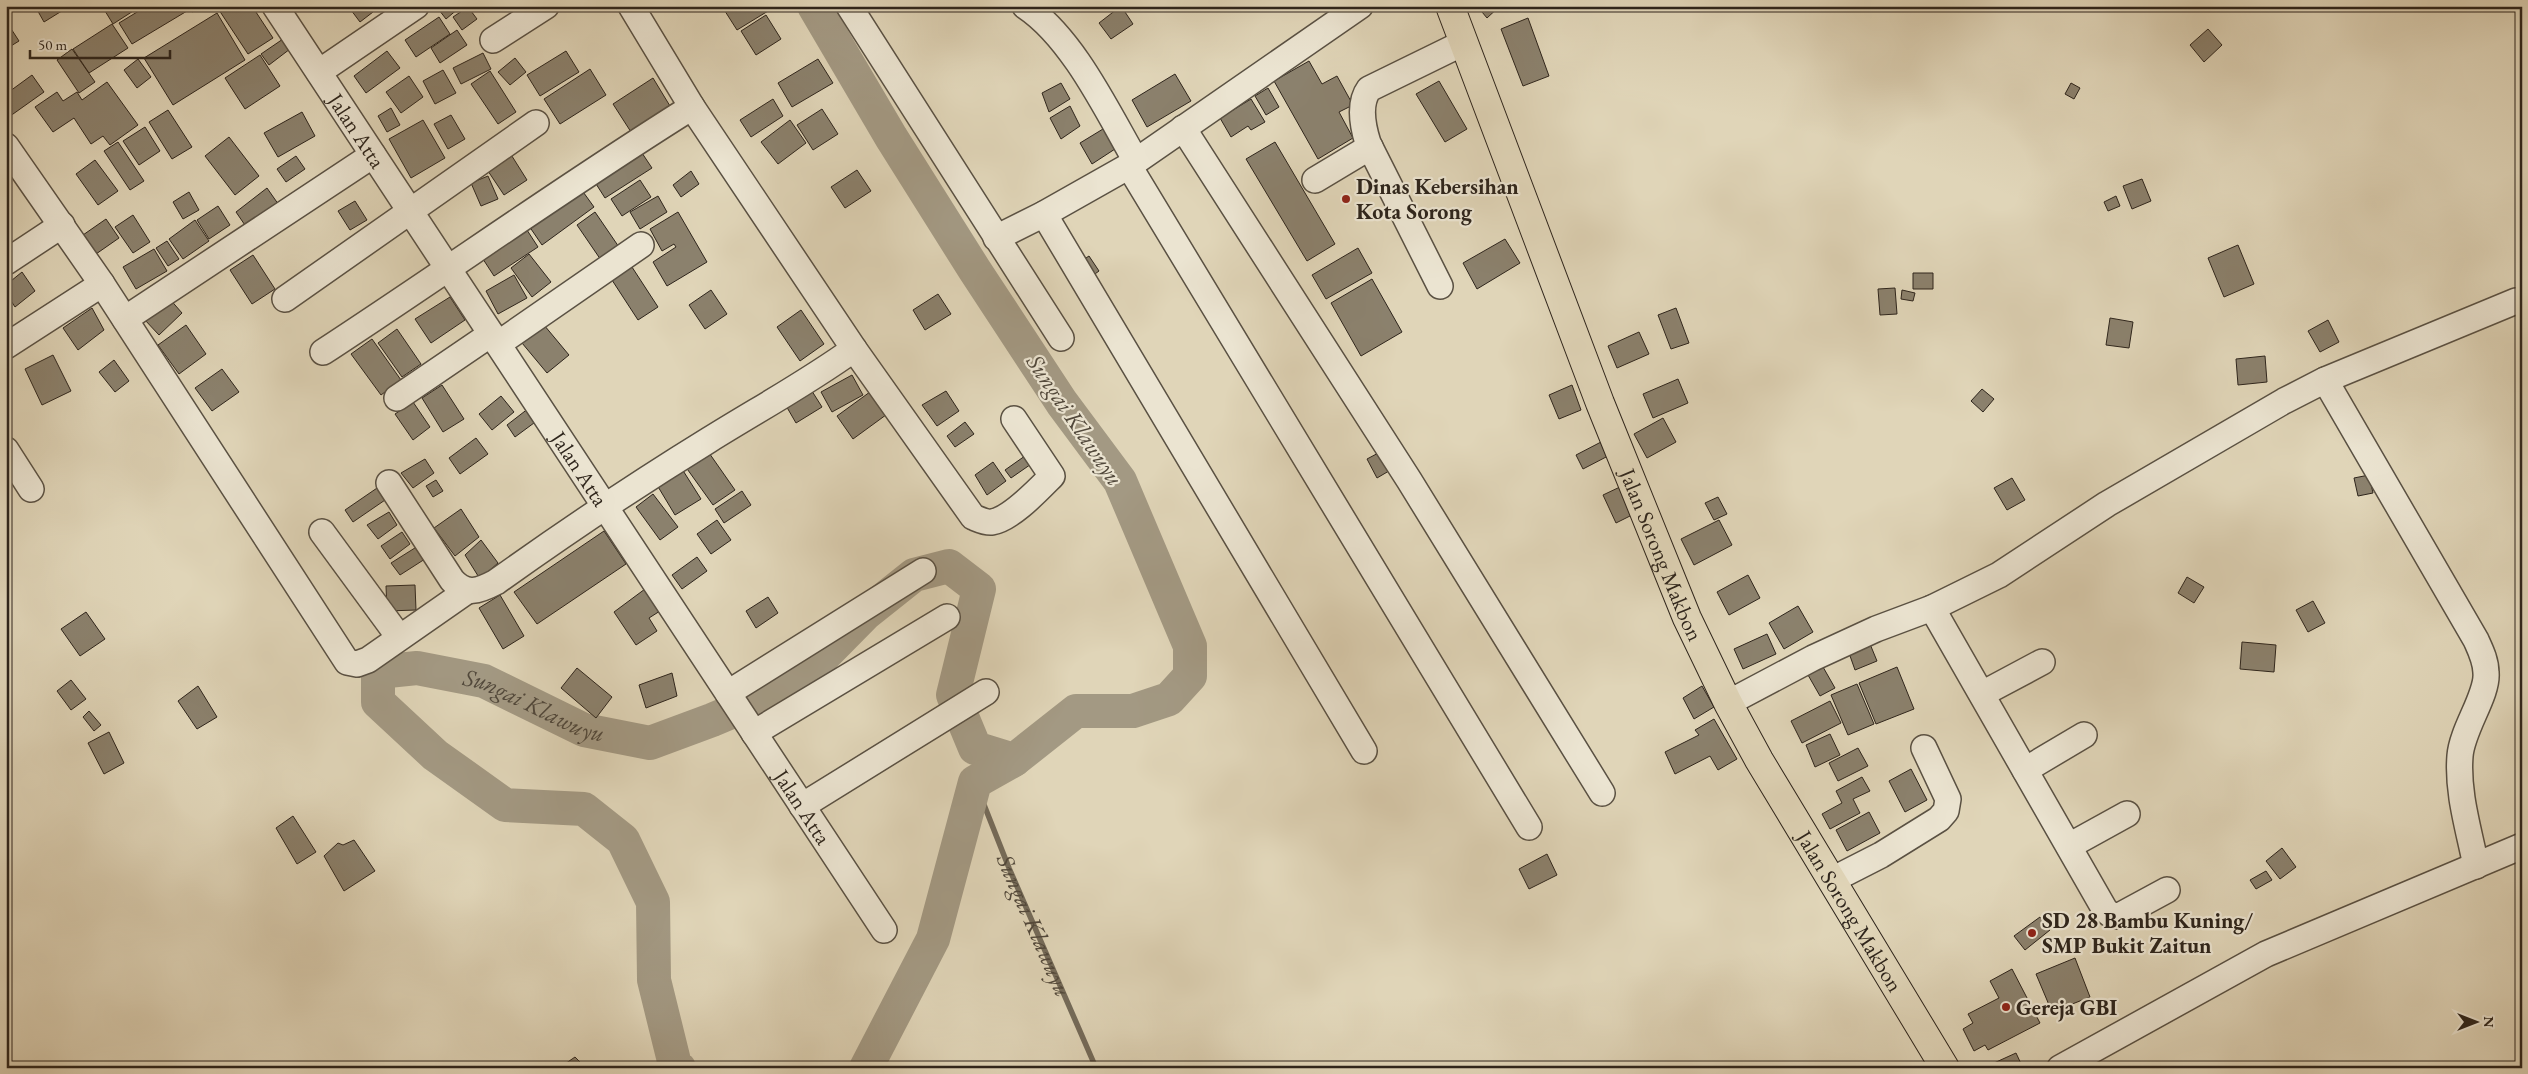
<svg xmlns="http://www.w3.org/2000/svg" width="2528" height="1074" font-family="'EB Garamond',serif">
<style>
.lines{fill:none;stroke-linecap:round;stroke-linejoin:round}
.stream{stroke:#746b5a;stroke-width:5.5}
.river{stroke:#a39983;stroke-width:34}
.building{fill:#8b816d;stroke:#2e251c}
.minor-casing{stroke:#5a5143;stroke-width:28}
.highway-casing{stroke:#2e251c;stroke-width:30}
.minor{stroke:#ebe4d1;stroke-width:25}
.highway{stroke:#e0d5b8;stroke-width:28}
.poi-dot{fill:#8f2418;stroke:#ebe4d1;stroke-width:2}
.labels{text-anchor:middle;stroke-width:4.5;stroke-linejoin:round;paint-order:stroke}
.street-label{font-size:22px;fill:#2e251c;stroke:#ebe4d1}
.poi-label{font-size:22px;font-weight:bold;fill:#2e251c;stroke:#ebe4d1;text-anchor:start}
.water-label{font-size:24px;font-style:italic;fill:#51483b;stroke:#ebe4d1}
</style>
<rect width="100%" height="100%" fill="#e0d5b8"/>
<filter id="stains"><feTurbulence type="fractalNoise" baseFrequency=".004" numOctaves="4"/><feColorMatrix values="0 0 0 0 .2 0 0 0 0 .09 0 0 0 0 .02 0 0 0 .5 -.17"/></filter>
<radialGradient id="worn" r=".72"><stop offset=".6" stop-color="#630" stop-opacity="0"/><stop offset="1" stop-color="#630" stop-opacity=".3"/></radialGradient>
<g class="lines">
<path class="stream" id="s1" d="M975,782L1009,868L1096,1068"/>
<g class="river">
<path id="s2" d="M679,1068L675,1065L654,980L653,902L623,840L584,809L505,805L435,755L378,702V672L417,668L484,681L584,730L650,743L712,720L795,685L865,614L914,575L949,566L979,589L953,695L975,748L1014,760L1076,711H1133L1169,699L1190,676V646L1120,481L1062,403L974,269L891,137L814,6"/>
<path d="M866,1068L933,939L975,782L1014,760"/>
</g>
</g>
<path class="building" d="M35,6H63L65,9L44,22Z
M102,6H141L113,24Z
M147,6H184L187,11L132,44L119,23Z
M189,6H201L192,12Z
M224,6H252L273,38L248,54L219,10Z
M348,6H368L373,12L360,22Z
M436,6H458L459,8L446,19Z
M726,6H772L773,8L737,30L723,8Z
M1121,6L1133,24L1111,39L1099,23Z
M1477,6H1500L1487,18Z
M468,7L477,19L462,30L453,17Z
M217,13L245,60L173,105L144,58Z
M766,15L781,39L756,55L741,31Z
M439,17L450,34L416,57L405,40Z
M1528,18L1549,76L1523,86L1501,29Z
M6,21L19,41L6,49Z
M112,24L128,48L89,73L73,49Z
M2208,29L2222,45L2204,62L2190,45Z
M457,30L467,45L440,63L431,48Z
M283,39L290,49L269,65L261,54Z
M72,49L95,82L79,93L57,60Z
M387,51L400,68L366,93L354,76Z
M566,51L579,72L540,96L527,75Z
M483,53L491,69L461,84L453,68Z
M260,55L280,86L245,109L225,78Z
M515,58L526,72L510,85L498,72Z
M138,59L151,77L137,88L124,70Z
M818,59L833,83L792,107L778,83Z
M1309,61L1322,84L1337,76L1353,105L1339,112L1353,138L1318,159L1274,81Z
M590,69L606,95L560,124L544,99Z
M443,70L456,93L435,104L423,81Z
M490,71L516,112L498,124L471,84Z
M1175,74L1191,101L1147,127L1132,100Z
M32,75L44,92L6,119V94Z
M409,76L423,97L401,113L386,92Z
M653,78L670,106L631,132L613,104Z
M1439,81L1467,129L1445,142L1416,94Z
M107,82L138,125L110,145L103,136L91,144L74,118L53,132L35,107L57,92L63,101L77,92L82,100Z
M1061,83L1070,99L1049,112L1042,93Z
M2071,83L2080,88L2074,99L2065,94Z
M1268,88L1279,107L1266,115L1255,96Z
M773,99L783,116L751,137L740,120Z
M1251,99L1265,122L1251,130L1248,126L1231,137L1220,118Z
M1070,106L1080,126L1061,139L1050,118Z
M391,108L400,125L387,132L378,116Z
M822,109L838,134L813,150L797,125Z
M168,110L192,147L172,159L149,122Z
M302,112L315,136L278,157L264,133Z
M451,115L465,139L448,149L434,124Z
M423,120L445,158L411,178L389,139Z
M790,120L806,143L778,164L761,142Z
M145,127L160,151L139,165L123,141Z
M1103,129L1115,149L1092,164L1080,143Z
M229,137L259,176L235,195L205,156Z
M118,142L144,181L130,190L104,151Z
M1275,142L1335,244L1307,261L1246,159Z
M638,147L652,168L605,198L591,176Z
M510,153L527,180L504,195L486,168Z
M296,156L305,169L286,182L277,169Z
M95,160L118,191L98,205L76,174Z
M857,170L871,191L845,208L831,187Z
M691,171L699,184L681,197L673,185Z
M488,176L498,199L481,206L471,183Z
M2142,179L2151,201L2132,209L2123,186Z
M640,180L651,197L622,216L611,199Z
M267,188L281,208L249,231L236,212Z
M581,189L594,207L542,245L529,226Z
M189,192L199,210L183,219L173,202Z
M658,196L667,212L640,229L630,212Z
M2116,196L2120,206L2108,211L2104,202Z
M355,201L367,220L350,230L338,211Z
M218,206L230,225L209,239L197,220Z
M595,212L621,250L603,263L577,225Z
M678,212L707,262L667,286L653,262L676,247L674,244L662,251L650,229Z
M133,215L150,242L133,253L115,227Z
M106,219L119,238L96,254L83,235Z
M195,220L209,241L183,259L169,239Z
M525,227L538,247L494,276L481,256Z
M1505,239L1520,263L1477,289L1463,263Z
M167,241L179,259L168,266L156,248Z
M2238,245L2254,284L2224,297L2208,258Z
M1358,248L1372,273L1326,299L1312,275Z
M154,249L167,271L136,289L123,267Z
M529,254L551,282L532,297L511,268Z
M253,255L275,289L252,304L230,270Z
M1089,256L1099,271L1088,279L1077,264Z
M630,264L658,307L638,320L610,277Z
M22,272L35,291L15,307L6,293V285Z
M1913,273H1933V289H1913Z
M514,275L527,298L498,314L486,291Z
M1372,279L1402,332L1361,356L1331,303Z
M1895,288L1897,314L1880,315L1878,289Z
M711,290L727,314L705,329L689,305Z
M1902,290L1915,293L1913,301L1901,299Z
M938,294L951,314L925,330L913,310Z
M168,297L182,313L159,335L144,319Z
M450,297L465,320L431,343L415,319Z
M92,308L104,330L78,350L63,328Z
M1676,308L1689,343L1671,349L1658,315Z
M801,310L824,344L800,361L777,327Z
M2110,318L2133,322L2129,348L2106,345Z
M2328,320L2339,342L2320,352L2308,331Z
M186,325L206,354L179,374L158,345Z
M544,325L569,355L547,373L522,343Z
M397,329L421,364L402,377L378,343Z
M1639,332L1649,354L1617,368L1608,346Z
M372,339L401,380L381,395L351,354Z
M53,355L71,391L42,405L25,369Z
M2265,356L2267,382L2238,385L2236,359Z
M114,360L129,381L115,392L99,372Z
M222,369L239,392L212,411L195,388Z
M852,375L863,395L832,412L821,392Z
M1678,379L1688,403L1653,418L1643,394Z
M442,385L464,419L443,432L422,398Z
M1572,385L1581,410L1559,419L1549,395Z
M810,388L822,407L796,423L785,404Z
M874,389L890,412L853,439L837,416Z
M1982,389L1994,399L1983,412L1971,401Z
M946,391L959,411L937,426L922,405Z
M501,396L514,412L492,430L479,414Z
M413,402L430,427L413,440L395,414Z
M529,408L538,420L515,437L507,425Z
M1663,418L1676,442L1647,458L1634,434Z
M965,422L974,434L955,447L947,436Z
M476,438L488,454L460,474L449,458Z
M1601,442L1608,456L1583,469L1576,455Z
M707,450L735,490L713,505L685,466Z
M1384,450L1394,468L1377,478L1367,459Z
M1032,451L1037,460L1011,478L1005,470Z
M425,459L434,473L413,488L401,473Z
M993,462L1006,481L987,495L975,475Z
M682,469L701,499L675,515L657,485Z
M2369,475L2373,493L2358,496L2354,478Z
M2012,478L2025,500L2007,510L1994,488Z
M436,480L443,491L433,497L426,486Z
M380,486L388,498L353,522L345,510Z
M1622,486L1634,514L1616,523L1603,495Z
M742,491L751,505L724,523L715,509Z
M653,494L678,527L660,540L636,507Z
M1718,497L1727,514L1714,520L1705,503Z
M461,509L479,537L455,556L434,528Z
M389,512L397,525L378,539L367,525Z
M717,520L731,540L711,554L697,534Z
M1719,520L1732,545L1694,565L1681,539Z
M604,531L626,564L537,624L514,592Z
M402,532L410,544L390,559L381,546Z
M481,540L498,563L480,579L465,555Z
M418,546L425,559L400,575L391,563Z
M697,557L707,571L682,589L672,575Z
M1748,575L1760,598L1729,615L1717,592Z
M2187,577L2204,587L2194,603L2178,593Z
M415,585L416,610L387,611L386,586Z
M645,589L660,611L649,618L657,631L636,645L614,612Z
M500,595L524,636L503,649L479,608Z
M768,597L778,613L756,628L746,611Z
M2313,601L2325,623L2308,632L2296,610Z
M1798,606L1813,632L1784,649L1769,623Z
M86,612L105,639L80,656L61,629Z
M1767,634L1776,654L1743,669L1734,649Z
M2242,642L2276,645L2274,672L2240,669Z
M1870,644L1877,661L1855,670L1849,653Z
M1823,667L1835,688L1820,696L1808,675Z
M1897,667L1914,709L1876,724L1859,683Z
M577,668L612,697L596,718L561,688Z
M672,673L677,696L646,708L639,685Z
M71,680L86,699L71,710L57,691Z
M1857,684L1874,724L1848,735L1831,695Z
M198,686L217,717L197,729L178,701Z
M1702,686L1714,707L1694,719L1683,698Z
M1830,701L1841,723L1802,743L1791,721Z
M89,711L101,725L94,731L83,717Z
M1714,719L1737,759L1718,770L1710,756L1675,774L1665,752L1699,735L1695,730Z
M109,732L124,763L104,774L88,743Z
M1830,734L1840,755L1815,767L1806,745Z
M1858,748L1868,766L1838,781L1829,763Z
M1911,769L1927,800L1905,812L1889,781Z
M1862,777L1870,791L1853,799L1860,813L1830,829L1822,814L1842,803L1836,791Z
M1869,812L1880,833L1847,851L1836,830Z
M293,816L316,852L297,864L276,828Z
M354,840L375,871L344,891L324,856L338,843L343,845Z
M2282,848L2296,867L2280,879L2266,861Z
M1547,854L1557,875L1529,889L1519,869Z
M2266,871L2272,880L2256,889L2250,880Z
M2040,917L2050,930L2025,950L2014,936Z
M2075,958L2090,997L2052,1012L2036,974Z
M2012,969L2040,1023L1988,1050L1985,1045L1974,1051L1963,1029L1973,1023L1968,1014L1999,998L1990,981Z
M2016,1053L2023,1068H1983Z
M575,1057L586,1068H559Z"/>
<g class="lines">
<defs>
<g id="minor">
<path id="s3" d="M275,6L884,930"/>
<path d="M631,6L692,107L854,349"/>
<path d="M849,6L1061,338"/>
<path d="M1025,6C1073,38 1107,111 1136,161"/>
<path d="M493,40L546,6"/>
<path d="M319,72L416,6"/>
<path d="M1183,128L1409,480L1602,793"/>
<path d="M6,146L102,284L347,662L357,664L368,660L467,591"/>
<path d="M1129,166L1529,827"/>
<path d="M1315,180L1370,147"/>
<path d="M1044,214L1364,751"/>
<path d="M996,238L1044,214L1129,166L1360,6"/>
<path d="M6,262L62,225"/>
<path d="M1440,286L1368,143C1363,127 1358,104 1369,89L1463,43"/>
<path d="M285,299L536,123"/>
<path d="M125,319L373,155"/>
<path d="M498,344L641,245"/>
<path d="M6,346L102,284"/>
<path d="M323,352C447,271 567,185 692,107"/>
<path d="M2325,380L2476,640C2481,651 2486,661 2486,673C2488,695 2462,729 2460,756C2457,793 2469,830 2476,866"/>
<path d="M397,398L491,334"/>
<path d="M6,450L31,489"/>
<path d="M389,483L452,580C466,596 479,591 496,582C566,532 636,485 709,440C757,410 807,383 854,349L973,517C978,519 986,523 992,522C1011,519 1038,490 1052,476L1014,419"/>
<path d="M322,532L399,637"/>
<path d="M1932,608L2105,910L2111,915L2119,916L2167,890"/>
<path d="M728,693L923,571"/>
<path d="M1982,694L2042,662"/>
<path d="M1728,703L1813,658L1876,629L1932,608L1999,575L2107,504L2284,401L2325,380L2516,301"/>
<path d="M754,733L947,617"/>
<path d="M2025,770L2084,735"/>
<path d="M802,806L986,692"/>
<path d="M2069,846L2127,814"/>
<path d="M1832,880L1881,855L1939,819L1946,811L1948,799L1924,748"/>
<path d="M2060,1068L2266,954L2522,846"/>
</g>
<g id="highway">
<path id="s4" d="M1450,6L1600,403L1687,618L1728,703L1759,760L1945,1068"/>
</g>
</defs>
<use href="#minor" class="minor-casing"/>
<use href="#highway" class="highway-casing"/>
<use href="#minor" class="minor"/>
<use href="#highway" class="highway"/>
</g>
<g class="poi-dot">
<circle cx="1346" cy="199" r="5"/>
<circle cx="2032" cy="933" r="5"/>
<circle cx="2006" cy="1007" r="5"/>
</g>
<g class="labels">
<g class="street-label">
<text dy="8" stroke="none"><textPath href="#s3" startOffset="149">Jalan Atta</textPath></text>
<text dy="8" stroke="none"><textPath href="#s3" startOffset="554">Jalan Atta</textPath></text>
<text dy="8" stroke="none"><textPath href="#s4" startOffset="588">Jalan Sorong Makbon</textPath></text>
<text dy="8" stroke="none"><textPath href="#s3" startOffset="959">Jalan Atta</textPath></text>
<text dy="8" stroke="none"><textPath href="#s4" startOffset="992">Jalan Sorong Makbon</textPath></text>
</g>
<g class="poi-label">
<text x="1356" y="194">Dinas Kebersihan<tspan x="1356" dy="25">Kota Sorong</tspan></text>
<text x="2042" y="928">SD 28 Bambu Kuning/<tspan x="2042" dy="25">SMP Bukit Zaitun</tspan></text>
<text x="2016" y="1015">Gereja GBI</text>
</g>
<g class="water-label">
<text transform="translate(1075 420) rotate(56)" y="8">Sungai Klawuyu</text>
<text dy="8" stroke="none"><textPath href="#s2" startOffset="725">Sungai Klawuyu</textPath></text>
<text dy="8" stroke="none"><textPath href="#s1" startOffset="155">Sungai Klawuyu</textPath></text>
</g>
</g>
<rect width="2528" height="1074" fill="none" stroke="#e0d5b8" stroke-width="25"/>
<rect x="8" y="8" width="2513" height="1059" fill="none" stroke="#2e251c" stroke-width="2.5"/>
<rect x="12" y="12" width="2503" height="1049" fill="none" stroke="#2e251c"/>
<g transform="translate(2476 1022) rotate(90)" stroke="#ebe4d1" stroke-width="4" paint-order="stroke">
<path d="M0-4L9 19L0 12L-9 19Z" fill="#2e251c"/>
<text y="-8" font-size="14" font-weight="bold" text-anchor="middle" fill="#2e251c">N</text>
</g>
<path d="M30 50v8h140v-8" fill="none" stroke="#2e251c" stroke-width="2.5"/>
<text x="38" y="50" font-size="15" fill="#2e251c" stroke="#ebe4d1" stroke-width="4" paint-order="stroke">50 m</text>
<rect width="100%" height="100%" filter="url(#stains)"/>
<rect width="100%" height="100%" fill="url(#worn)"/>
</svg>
